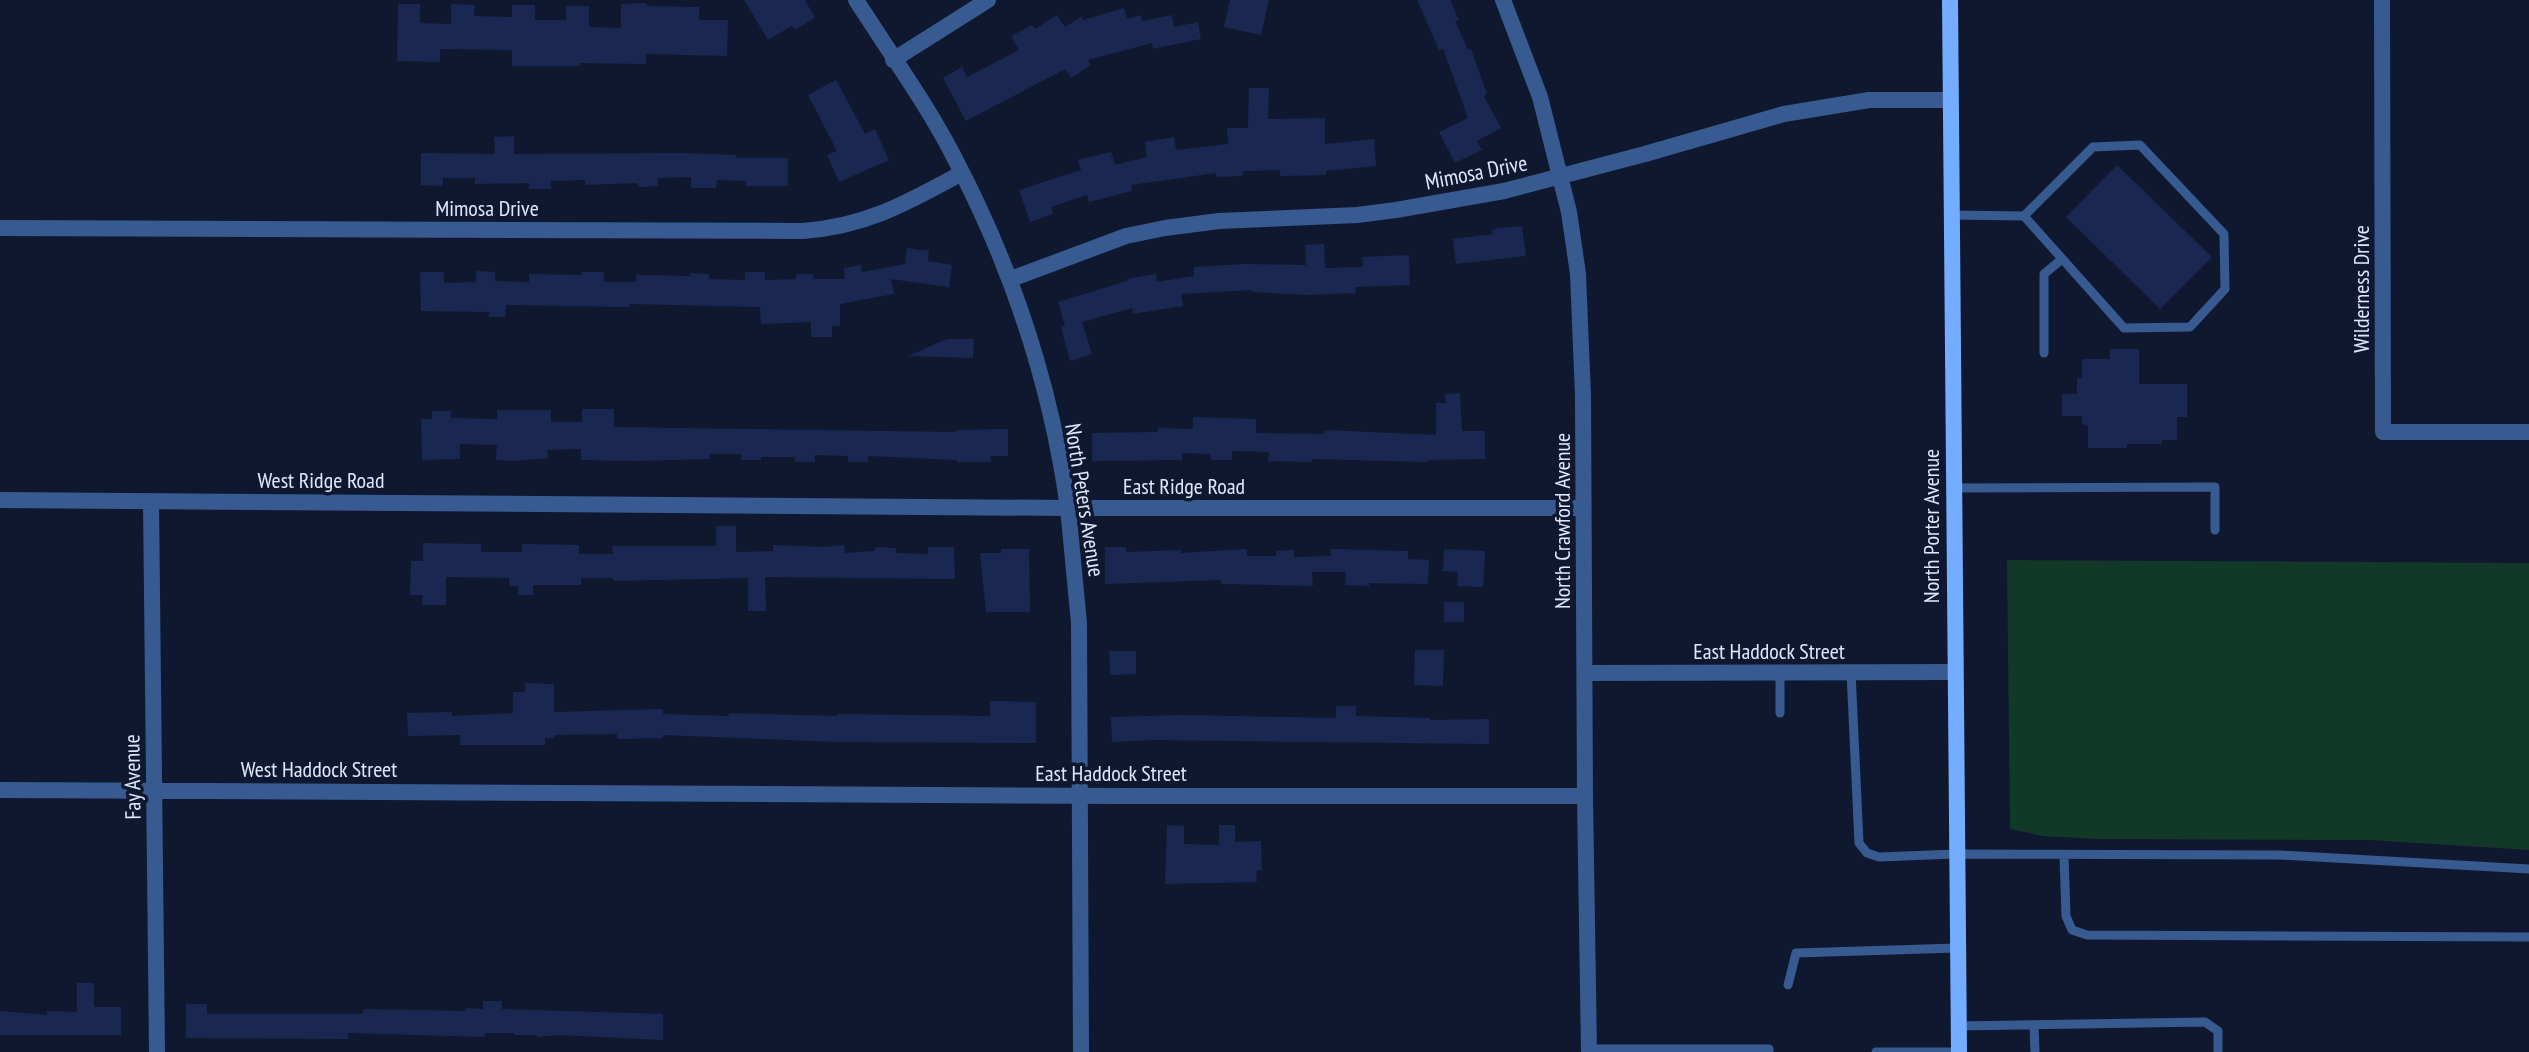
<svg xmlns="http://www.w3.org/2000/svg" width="2529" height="1052" font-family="'PT Sans Narrow',sans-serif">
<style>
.green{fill:#123927}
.building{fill:#1a2751}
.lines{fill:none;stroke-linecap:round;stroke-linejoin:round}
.service{stroke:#375b91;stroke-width:9}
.minor{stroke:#375b91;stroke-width:16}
.tertiary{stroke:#375b91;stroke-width:16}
.secondary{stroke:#74adff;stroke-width:16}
.labels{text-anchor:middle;stroke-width:7;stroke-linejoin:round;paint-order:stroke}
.street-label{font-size:22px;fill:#dde8ff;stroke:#10182f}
</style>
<rect width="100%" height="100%" fill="#10182f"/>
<path class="green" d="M2007,560L2529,563V850L2370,840L2097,839L2043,836L2010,829Z"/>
<path class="building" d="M744,0H805L815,18L795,30L792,26L768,40Z
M1230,0H1269L1261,35L1224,27Z
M1417,0H1450L1459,20L1455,21L1468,50L1471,49L1487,94L1484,96L1501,128L1477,141L1482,150L1455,163L1439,132L1468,118L1443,49L1439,50Z
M646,3L647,6L699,7V20H728L727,56L646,54V64L580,63V66H512V50L440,49V62L397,61L398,4H420V23L451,24V4L475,5L474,16L512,17V5H535V20H566V6H589V27L621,28V4Z
M1124,8L1127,19L1141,15L1142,21L1172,15L1174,27L1198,22L1201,39L1153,49L1152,43L1088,60L1091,65L1071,78L1065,69L966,121L943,78L962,67L967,77L1019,50L1011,36L1032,25L1035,29L1057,15L1065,27L1081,17L1083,20Z
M836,80L865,134L875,129L889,160L839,182L827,155L837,151L808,95Z
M1249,88H1269L1268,119L1325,118V144L1374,139L1376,166L1326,171V175L1280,176V170L1243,171V176L1216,177V173L1131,185L1132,191L1089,202L1087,195L1051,207L1053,214L1030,222L1019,190L1081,170L1078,160L1111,152L1115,165L1147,157L1145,142L1174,137L1176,150L1228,144L1227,128H1248Z
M514,136V154L682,153L736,155V158H788V186H746V181L717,180L716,188H691V177L658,178V186L638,187V183L585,185V180L551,181V189H529V183L475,184V178H443V186L421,185V153L495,154L494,137Z
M2117,165L2212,257L2160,309L2066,217Z
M1522,226L1526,256L1456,264L1453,239L1493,234L1492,229Z
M1324,244L1325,268L1363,267L1362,257L1409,255L1410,285L1355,287L1356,293L1307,295L1252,292V290L1181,294L1183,306L1133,314L1132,308L1082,322L1092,354L1070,361L1061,327L1065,326L1058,302L1127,281V279L1156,274L1157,282L1194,276V267L1244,264L1306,265L1305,245Z
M907,248L929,251L928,261L952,265L949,287L891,279L894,294L840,304V326H832V337H811V322L761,324L760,307L629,304V307L506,305L505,317H489V312L421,311L420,272H444V283L476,282V271L495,272V281L529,282V274L582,275V272H604V282H636V275L690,276V273L709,274V279L745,280V272H765V280L796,279V274H813V279H845L844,268L861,265L862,272L905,264Z
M947,339H974L973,358L908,356Z
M2110,349H2139V384H2187V417H2177V440H2162V444H2127V448H2088V425L2082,424V416H2062V394H2077V378H2082V359H2110Z
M1460,393L1462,431H1485V459L1428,460V462L1312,459V462L1268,461L1269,452L1232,451V460H1211V454L1182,453V460L1092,461V433L1158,432V428L1193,429V417L1256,419V433L1324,434L1325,430L1436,435V403H1446L1445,394Z
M582,409H614V427L956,432V430L1008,429V456H990L991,462H957V460L868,456V462H848V456L815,455V462H795V457H761V460H741V454H709V459L635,461L581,460V449L547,450L548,458L514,461L496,460L497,445L460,444V459L422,460L421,419H432V411H451V418L497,419V410H551V422H582Z
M716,526H736V552L773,551V545L824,547L844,545L845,553L875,551V547L896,548V553L928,554V547H954L955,579L765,577L766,611H748V578L613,581V578H581V585H533V595H518V586H509V578L446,577V605H422L423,595H410L411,561H423V543L481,544V552H522V544L579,545V554H613L612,546H716Z
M1105,547H1126V552L1181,550V553L1247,549V556H1276V551L1294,550V557L1331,556V549L1408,551V559L1429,560L1428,584L1369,583V586L1345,585L1346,572H1312L1313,586L1221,584V580L1105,584Z
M1001,549H1029L1030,612H986L980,553H1001Z
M1444,549L1485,551L1483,587L1457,586L1458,572L1443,571Z
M1444,602H1464V622H1444Z
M1415,650H1444L1443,686L1414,685Z
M1109,651H1136V674L1110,675Z
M525,683L554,684V712L663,709V714L729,716V713L837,716V714L990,716V701L1036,702V743L837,742L663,735V738L617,739V734L554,735V738H545V745H460V735L408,736L407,713L452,712V716L513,713V692H525Z
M1336,706H1356V716L1430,718V720L1489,719V744L1153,740L1112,742L1111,717L1181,715L1336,718Z
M1167,825L1184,826V844L1219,845V825H1235V842L1261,841L1262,870L1256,871L1257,882L1165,884Z
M77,983H94V1007H121V1035H0V1011L47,1015V1011L77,1012Z
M483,1001H502V1009L663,1014V1040L560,1035L537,1037V1035H514V1033H485V1037L348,1033V1039L186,1038V1004H207V1014H363V1009L466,1011V1008L483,1009Z"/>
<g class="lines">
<path class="service" d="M1951,215L2024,216L2124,328L2190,327L2225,289L2224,234L2140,145L2093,147L2024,216
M2044,353V274L2062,259
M1953,488L2215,487V530
M1851,672L1859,843L1867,853L1879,857L1955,854L2280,855L2529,869
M1780,673V713
M2064,855L2066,916L2072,930L2087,935L2529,937
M1788,985L1796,953L1957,948
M1958,1026L2205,1022L2218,1031V1052
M2034,1026L2035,1052
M1589,1049H1769V1052
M1876,1052H1959"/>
<path class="minor" d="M856,0C888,50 926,103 953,155C1011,265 1051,385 1068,508
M1503,0L1540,97L1569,212L1578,274L1583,396L1585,796L1589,1052
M2382,0L2383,432H2529
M893,60L988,0
M0,228L803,231C867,226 907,203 962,173
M1011,279L1126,236L1165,228L1219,221L1357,215L1396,210L1504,191L1645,154L1784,114L1869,100H1950
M0,500L1068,508H1583
M151,501L157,1052
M1585,673L1954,672
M0,790L1120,796H1585"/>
<path class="tertiary" d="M1068,508L1079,623L1081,1052"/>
<path class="secondary" d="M1950,0L1959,1052"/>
</g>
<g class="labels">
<g class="street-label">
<text transform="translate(1476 172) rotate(-11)" y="8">Mimosa Drive</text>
<text x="487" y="216">Mimosa Drive</text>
<text transform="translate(2361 289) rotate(-90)" y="8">Wilderness Drive</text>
<text x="321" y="488">West Ridge Road</text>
<text x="1184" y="494">East Ridge Road</text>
<text transform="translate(1085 500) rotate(81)" y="8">North Peters Avenue</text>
<text transform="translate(1562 521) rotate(-90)" y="8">North Crawford Avenue</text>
<text transform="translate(1931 526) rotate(-90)" y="8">North Porter Avenue</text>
<text x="1769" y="659">East Haddock Street</text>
<text x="319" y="777">West Haddock Street</text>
<text x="1111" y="781">East Haddock Street</text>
<text transform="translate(132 777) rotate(-91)" y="8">Fay Avenue</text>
</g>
</g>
</svg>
